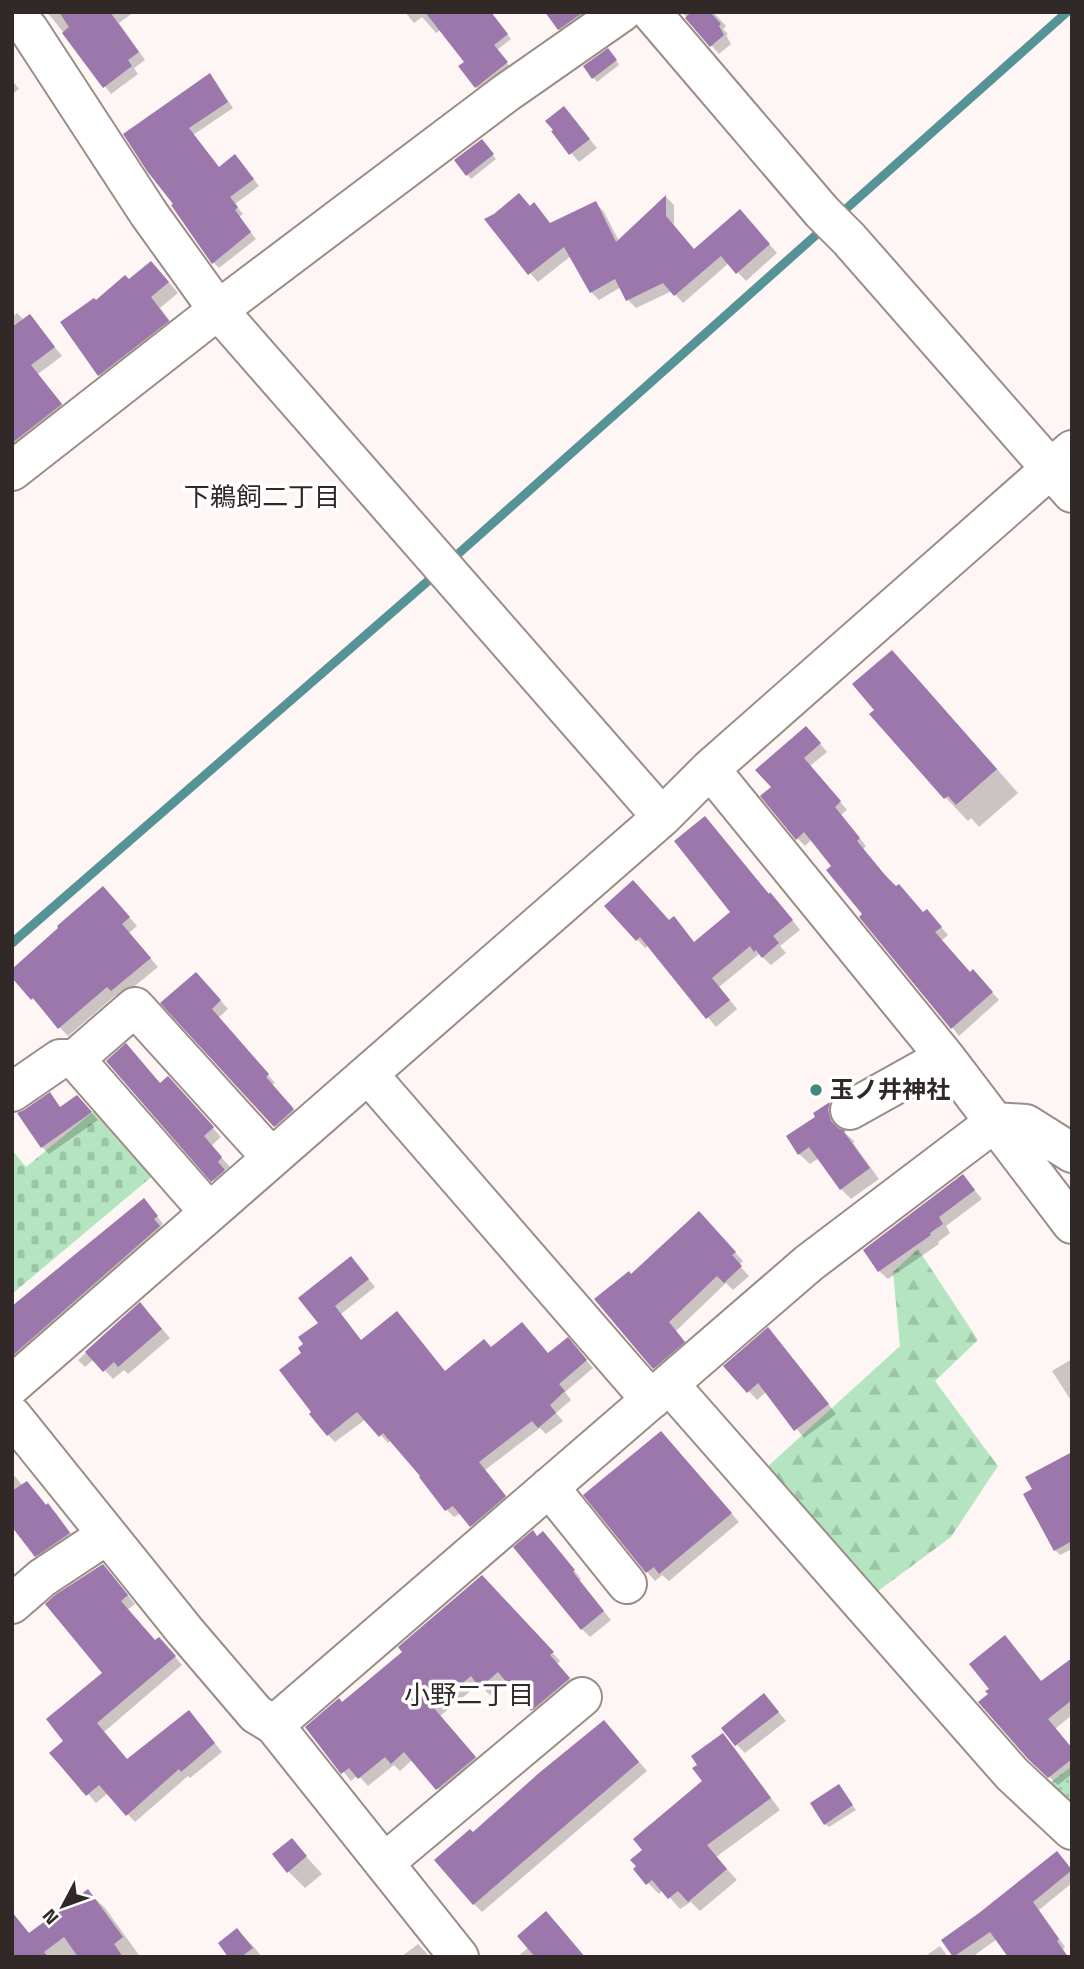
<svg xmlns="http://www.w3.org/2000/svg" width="1084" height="1969" font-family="'Titillium Web','Noto Sans JP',sans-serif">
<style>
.grass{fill:url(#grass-dots)}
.forest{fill:url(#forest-firs)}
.cemetery{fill:url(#cemetery-stones)}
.shadow{fill:#0003}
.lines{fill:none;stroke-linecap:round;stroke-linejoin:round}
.stream{stroke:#569396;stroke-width:9}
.building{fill:#9b77ab}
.minor-casing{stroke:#9c8c86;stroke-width:42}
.minor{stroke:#fff;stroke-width:38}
.poi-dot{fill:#43887d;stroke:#fff;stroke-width:2.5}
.labels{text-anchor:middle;stroke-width:7;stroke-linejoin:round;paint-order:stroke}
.poi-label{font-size:24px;font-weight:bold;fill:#302927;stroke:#fff;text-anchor:start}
.neighbourhood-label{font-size:26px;fill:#302927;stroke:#fff}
</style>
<defs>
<pattern id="grass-dots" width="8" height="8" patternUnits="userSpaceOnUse" patternTransform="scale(1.75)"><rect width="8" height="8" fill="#b5e5c0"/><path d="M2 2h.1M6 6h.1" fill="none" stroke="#9cc4a5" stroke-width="1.8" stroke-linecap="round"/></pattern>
<pattern id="forest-firs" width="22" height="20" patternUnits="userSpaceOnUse" patternTransform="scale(1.75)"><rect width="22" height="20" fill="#b5e5c0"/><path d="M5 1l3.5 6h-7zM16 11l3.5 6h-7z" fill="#9cc4a5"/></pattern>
<pattern id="cemetery-stones" width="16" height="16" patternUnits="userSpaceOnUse" patternTransform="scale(1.75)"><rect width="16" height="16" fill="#b5e5c0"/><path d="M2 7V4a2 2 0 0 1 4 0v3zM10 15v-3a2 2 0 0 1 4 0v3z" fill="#9cc4a5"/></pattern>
</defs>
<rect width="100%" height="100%" fill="#fef6f4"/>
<path class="grass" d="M1072,1766V1809L1046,1786Z"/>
<path class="forest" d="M918,1249L978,1340L935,1381L998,1466L951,1537L870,1597L766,1468L900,1346L893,1272Z"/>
<path class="cemetery" d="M99,1107L156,1173L12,1294V1150L26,1167Z"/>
<path class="shadow" d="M46,12H134L119,23L145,60L134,68L138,74L111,94L52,18Z
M405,12H490L511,39L497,50L510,67L480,91L461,67L466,62L441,30L436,33L422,17L414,23Z
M551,12H598L565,35L559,29Z
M682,12H713L726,26L723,29L728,34L726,35L731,44L719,54Z
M612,54L619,65L597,82L585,67Z
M209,75L215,81L233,108L193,135L220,169L241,163L259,186L235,204L243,214L239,217L256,239L219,268L213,262L175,204L149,170Z
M12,80L19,89L12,94Z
M564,108L597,148L579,162L571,153Z
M485,145L496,159L471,179L456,160Z
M666,197L674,205V226L695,251L748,220L777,253L746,281L729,263L683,303L672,291L636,308L628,300L621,287L599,300L591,292L571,256L538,282L530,273L531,207L551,225L596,203L604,212L619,241Z
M161,273L178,293L160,308L178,331L109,385L99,375L96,302L129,281Z
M17,313L24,320L30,316L62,356L38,374L69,413L12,458V317Z
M892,652L914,675L1018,793L979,827L971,818L968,821L946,798L871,714L876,710Z
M814,736L827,752L810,766L847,810L841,815L866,846L863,849L896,888L923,914L934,919L948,935L941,941L970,974L980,979L999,1000L959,1036L865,914L834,866L812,839L805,846L797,838L774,787Z
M769,895L779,903L800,930L780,946L786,953L771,965L759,954L719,987L737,1009L716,1027L649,945L645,948L606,906L669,922L695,943Z
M111,896L137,926L129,933L158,967L120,998L116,995L68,1036L32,998Z
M204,982L228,1009L218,1018L275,1083L272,1085L301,1118L283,1134L163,1003Z
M161,1084L176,1087L221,1137L211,1146L230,1167L224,1171L232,1179L221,1189L213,1180Z
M50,1095L61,1108L84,1104L98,1120L49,1154L42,1147Z
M830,1104L840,1114L838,1122L840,1131L845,1133L855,1142L853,1143L879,1179L851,1199L841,1189L819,1158L810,1164L799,1154L817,1117L815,1114Z
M963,1176L982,1199L946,1226L950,1233L938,1242L939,1244L888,1279L879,1271Z
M150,1207L163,1224L160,1227L166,1234L12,1369V1309Z
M707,1222L743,1261L739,1265L749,1276L733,1290L726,1283L676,1331L692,1351L663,1376L654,1368L631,1276Z
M351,1258L375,1287L341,1314L362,1342L446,1373L492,1349L549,1355L575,1347L593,1368L565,1392L571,1400L556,1413L563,1421L546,1434L540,1428L485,1470L512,1504L479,1533L461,1513L454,1517L447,1510L423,1476L391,1440L388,1443L366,1419L335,1442L328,1435L313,1412L304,1354L321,1323Z
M140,1304L170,1338L128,1374L124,1370L113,1379L94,1359L85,1367L78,1360Z
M776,1338L836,1414L804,1438L767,1391L757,1400L726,1366Z
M1072,1359V1402L1052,1371Z
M669,1442L739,1522L669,1581L662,1575L655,1581L647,1572Z
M1072,1454V1549L1060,1555L1055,1550Z
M12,1473L23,1486L27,1483L35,1491L47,1506L56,1513L77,1542L44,1563L12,1525Z
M538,1537L551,1541L581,1579L579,1581L611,1620L590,1637L582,1629Z
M111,1574L135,1604L127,1610L155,1642L167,1647L182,1665L104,1732L128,1761L196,1720L222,1752L190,1778L188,1776L135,1822L108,1793L96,1803L52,1753L66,1741L105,1673Z
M490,1585L560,1661L557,1664L577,1687L540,1718L507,1680L490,1695L479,1684L440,1716L483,1766L446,1797L412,1760L400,1771L394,1765L368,1786L358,1775L351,1781L307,1727L343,1704Z
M1013,1646L1043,1683L1072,1660V1715L1055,1729L1072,1749V1774L1058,1785L1029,1758L990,1695Z
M772,1704L786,1721L745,1753L737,1745Z
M612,1730L647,1771L482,1912L474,1904L473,1834Z
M723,1736L733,1746L780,1810L716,1857L737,1880L700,1911L691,1902L680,1909L663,1890L659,1894L648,1883L644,1850L704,1781Z
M842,1790L856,1810L829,1827L825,1824Z
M292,1841L322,1874L305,1888L288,1871Z
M1064,1860L1072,1870V1883L1039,1910L1065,1947L1063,1949L1068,1957H1010L997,1939L972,1957H955L944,1941Z
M88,1892L105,1908L139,1955L136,1957H12Z
M546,1913L559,1926L585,1957H517L529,1947Z
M237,1930L254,1947L262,1957H231Z
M418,1944L430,1957H401Z
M940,1946L948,1957H924Z"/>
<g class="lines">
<path class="stream" d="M838,216L1067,12
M449,562L825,227
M12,943L436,574"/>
</g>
<path class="building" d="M59,12H110L139,52L128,60L132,66L103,88L62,33L69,27Z
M425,12H491L508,34L494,45L508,62L475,88L458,66L464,62Z
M545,12H582V13L558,30Z
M691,12H710L721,24L719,26L724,35L710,47L685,18Z
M608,48L617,60L592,79L583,66Z
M210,73L228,102L189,128L219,167L235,154L254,179L230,197L238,207L235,210L251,232L212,264L171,205L173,204L147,171L123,134Z
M564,106L590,139L569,155L551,131L553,130L545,121Z
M482,139L494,154L466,176L454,160Z
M519,193L530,206L534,202L550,223L596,201L616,242L666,195V216L694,249L740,209L770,244L736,274L721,256L674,296L663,283L626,301L615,279L590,293L564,247L528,275L484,219L494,214Z
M151,261L169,282L151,297L169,321L98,376L60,322L94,298L96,300L125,275L129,279Z
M30,314L55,347L31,365L62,404L12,443V327Z
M892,650L997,769L956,805L948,796L944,799L869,714L874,710L852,684Z
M806,726L821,743L804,758L841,801L835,807L860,838L857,841L885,875L896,886L899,884L923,912L927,909L942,927L935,932L970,972L973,969L993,992L951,1029L859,917L862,914L826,870L831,866L804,832L796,840L760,796L771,787L755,770Z
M705,816L769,894L770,892L793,920L773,936L779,943L762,958L756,950L754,952L750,946L712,978L730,1000L706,1019L640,937L636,941L604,906L633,880L669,920L674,916L694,942L730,912L674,841Z
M103,886L130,917L122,924L151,958L111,991L107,987L58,1029L33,998L31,1000L12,978V969L58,928L57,926Z
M196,972L221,1000L212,1009L269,1074L266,1077L294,1109L274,1127L160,1003Z
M126,1043L160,1083L168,1076L214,1127L204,1136L222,1157L218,1162L225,1170L211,1182L106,1061Z
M50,1092L60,1107L77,1095L92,1112L41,1148L17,1113L24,1110Z
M830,1102L828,1110L831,1121L838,1128L846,1131L844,1132L870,1168L840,1190L809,1147L798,1155L786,1136L815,1117L813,1113Z
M963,1174L975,1190L939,1217L943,1224L930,1233L931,1235L878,1272L863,1250Z
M144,1198L158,1216L154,1219L160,1226L12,1356V1306Z
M699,1211L736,1252L732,1255L742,1266L724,1283L717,1276L669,1322L685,1342L653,1369L594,1299L629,1271L631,1274Z
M351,1256L369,1279L335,1306L361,1340L397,1311L445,1371L484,1339L491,1347L522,1322L548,1353L568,1337L587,1360L559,1384L565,1391L550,1405L556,1413L538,1428L532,1421L479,1462L506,1496L470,1527L453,1506L445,1511L419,1477L420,1476L383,1433L379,1437L357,1412L327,1436L309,1414L311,1412L279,1370L301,1353L298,1348L303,1344L298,1337L318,1323L298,1298Z
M140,1302L162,1329L118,1367L114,1362L103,1372L85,1352L76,1360Z
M768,1327L829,1404L794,1431L758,1383L747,1393L723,1366Z
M661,1431L732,1513L659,1574L654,1567L646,1573L583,1495Z
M1072,1452V1541L1054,1551L1023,1494L1032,1489L1025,1477Z
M27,1481L46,1505L48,1503L70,1533L35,1557L12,1527V1491Z
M533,1530L537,1536L543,1531L575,1570L573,1572L604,1611L581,1630L513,1547Z
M103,1564L128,1595L121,1601L155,1640L159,1637L176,1656L97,1723L127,1759L189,1710L215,1743L181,1772L179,1769L126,1816L99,1785L86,1796L58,1763L49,1753L63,1741L46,1719L102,1673L45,1604L55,1595Z
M482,1575L554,1652L550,1655L570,1678L531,1711L498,1672L480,1688L471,1676L433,1707L476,1757L436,1790L404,1752L391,1764L385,1757L358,1779L349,1768L341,1774L305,1727L339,1698L342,1702L402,1652L398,1647Z
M1005,1635L1041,1681L1072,1658V1700L1048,1719L1072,1748V1759L1048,1778L1028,1759L978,1702L988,1694L985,1691L989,1689L969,1664Z
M764,1693L779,1712L735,1746L721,1728Z
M604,1720L639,1762L473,1905L434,1860L470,1829L473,1832L539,1773Z
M723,1733L771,1798L707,1845L727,1869L688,1902L678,1891L668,1899L652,1880L646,1885L633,1869L636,1866L630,1860L642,1850L633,1839L702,1781L692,1768L697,1765L691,1756Z
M839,1784L853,1805L824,1825L810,1803Z
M292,1838L307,1856L287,1873L272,1854Z
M1057,1851L1072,1870L1033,1902L1059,1939L1057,1941L1068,1957H1008L990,1932L953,1957L941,1940L979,1913Z
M88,1889L123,1937L114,1944L123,1957H78L64,1937L44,1952L48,1957H12V1912L29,1933Z
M546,1911L585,1957H535L517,1936Z
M237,1928L253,1948L241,1957H228L218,1943Z"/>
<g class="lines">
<defs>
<path id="minor" d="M15,12L29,30L149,214L218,310L662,817
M651,12L822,212L849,239L1072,493
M12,471L218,310L506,93L622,12
M710,769L945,1057L1072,1224
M368,1074L651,1400
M12,1092L60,1059H75
M850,1110L945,1057
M209,1212L75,1059L135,1007L271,1157
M669,1384L1012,1774L1072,1830
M12,1385L662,817L710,769L1072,450
M12,1416L185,1631L256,1714L274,1725L459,1957
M549,1487L627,1584
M12,1604L42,1578L107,1535
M274,1725L809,1263L995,1122L1026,1124L1072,1153
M384,1863L582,1697"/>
</defs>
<use href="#minor" class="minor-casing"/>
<use href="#minor" class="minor"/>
</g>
<circle class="poi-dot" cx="816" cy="1090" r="7"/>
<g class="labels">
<g class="poi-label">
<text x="830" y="1098">玉ノ井神社</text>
</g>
<g class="neighbourhood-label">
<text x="262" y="506">下鵜飼二丁目</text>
<text x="469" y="1704">小野二丁目</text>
</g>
</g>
<rect width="1084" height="1969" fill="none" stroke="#302927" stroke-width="28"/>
<g transform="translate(63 1906) rotate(229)" stroke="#ffffff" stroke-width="5" paint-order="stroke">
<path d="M0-5L12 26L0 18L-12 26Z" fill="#302927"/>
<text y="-10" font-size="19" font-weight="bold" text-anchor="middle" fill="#302927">N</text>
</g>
</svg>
